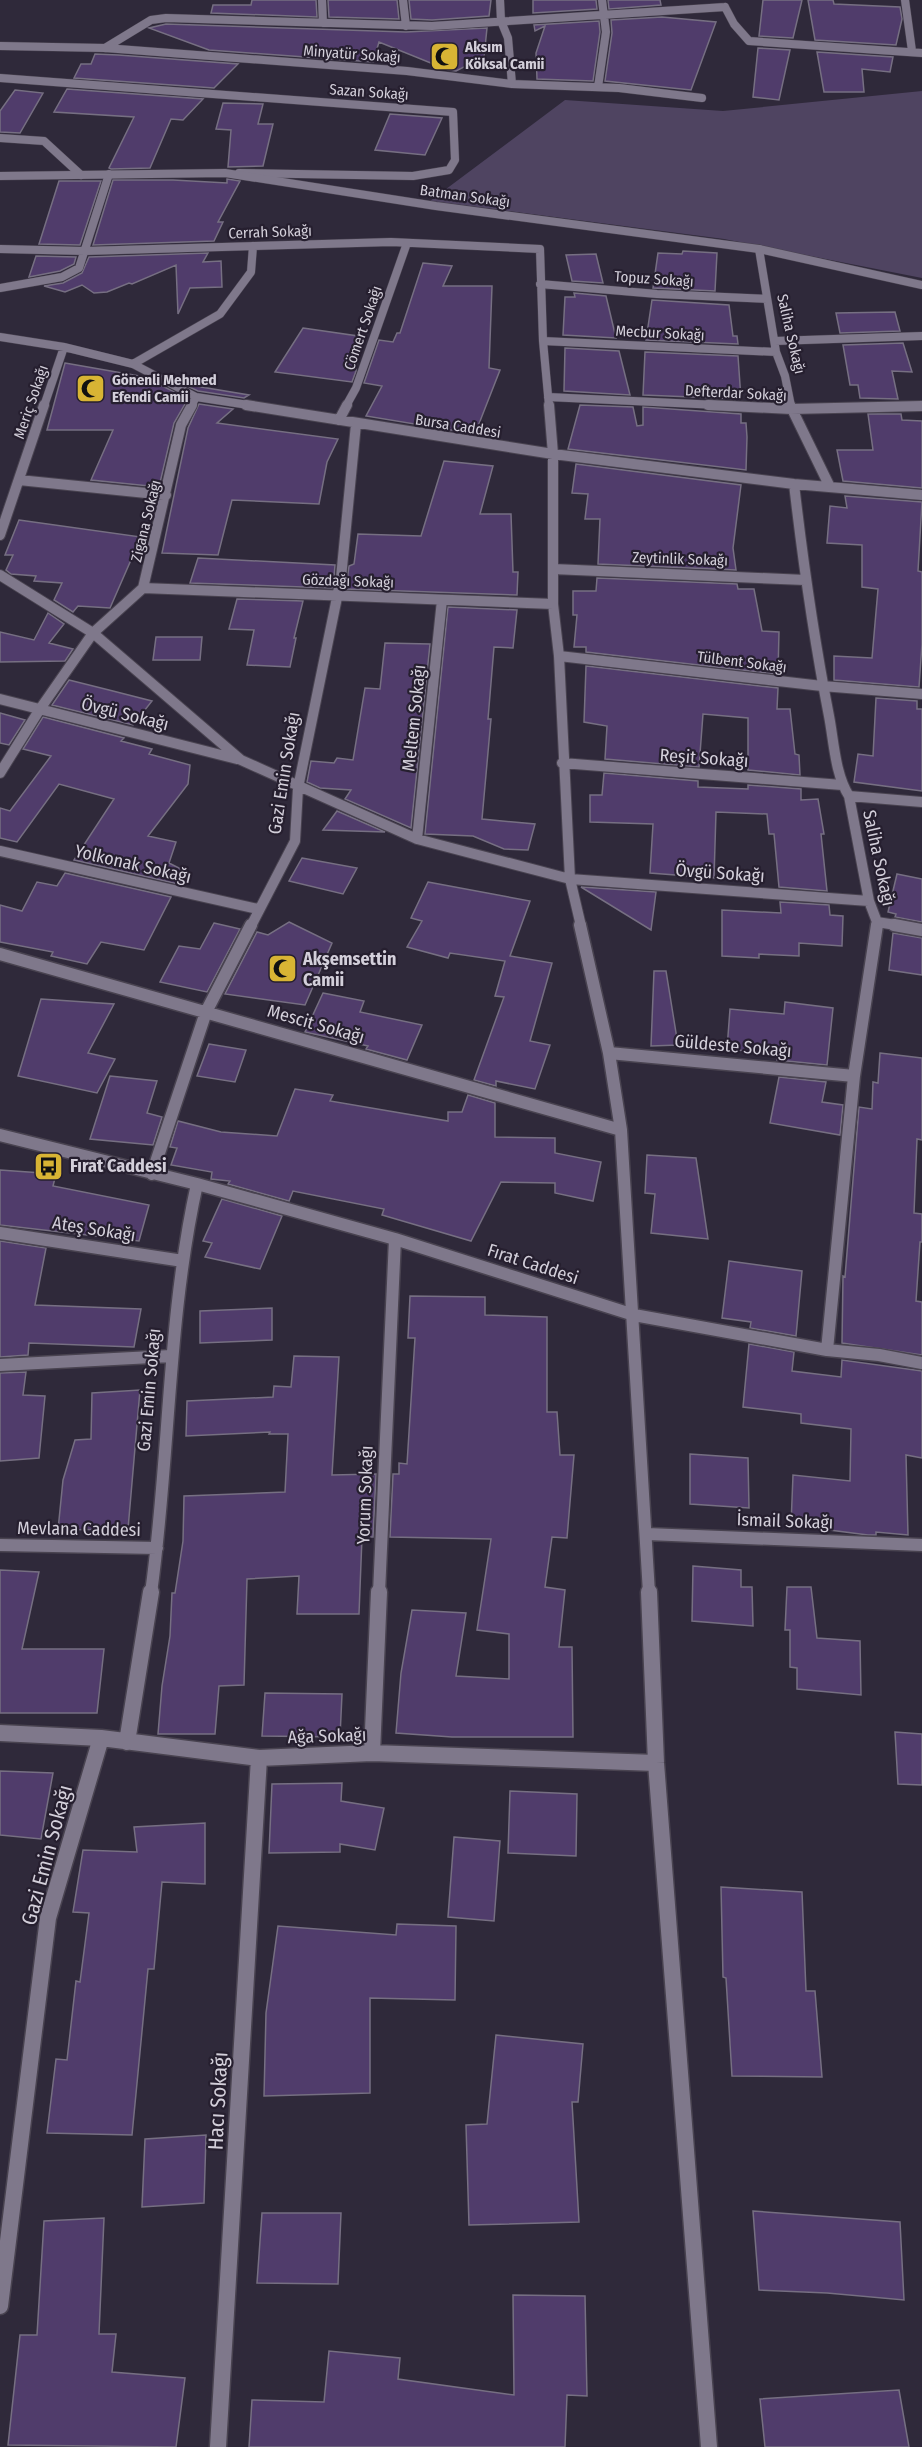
<svg xmlns="http://www.w3.org/2000/svg" width="922" height="2447" font-family="'Fira Sans Condensed',sans-serif">
<style>
.green{fill:#4f4461}
.building{fill:#503c6b;stroke:#766f82;stroke-width:1.5}
.lines{fill:none;stroke-linecap:round;stroke-linejoin:round}
.minor-far3-casing{stroke:#494350;stroke-width:9}
.minor-far2-casing{stroke:#494350;stroke-width:12}
.minor-far1-casing{stroke:#494350;stroke-width:15}
.minor-casing{stroke:#494350;stroke-width:19}
.tertiary-casing{stroke:#494350;stroke-width:9}
.minor-far3{stroke:#7f788b;stroke-width:8}
.minor-far2{stroke:#7f788b;stroke-width:10}
.minor-far1{stroke:#7f788b;stroke-width:12}
.minor{stroke:#7f788b;stroke-width:16}
.tertiary{stroke:#7f788b;stroke-width:8}
.labels{text-anchor:middle;stroke-width:4.5;stroke-linejoin:round;paint-order:stroke}
.far-poi-label{font-size:15px;font-weight:bold;fill:#d3cfda;stroke:#261f2f;text-anchor:start}
.far-street-label{font-size:15px;fill:#d3cfda;stroke:#261f2f}
.street-label{font-size:18px;fill:#d3cfda;stroke:#261f2f}
.poi-label{font-size:18px;font-weight:bold;fill:#d3cfda;stroke:#261f2f;text-anchor:start}
.near-street-label{font-size:21px;fill:#d3cfda;stroke:#261f2f}
</style>
<rect width="100%" height="100%" fill="#2f293a"/>
<path class="green" d="M922,91V278L724,239L430,201L565,100L723,111Z"/>
<path class="building" d="M252,0H316L317,17L211,13L213,5H251Z
M328,0H397L399,19L329,17Z
M409,0H491L489,16L432,20L411,19Z
M533,0H596L597,9L533,13Z
M608,0H660L661,5L609,9Z
M763,0H802L793,38L759,36Z
M808,0H833L834,4L900,7L902,19L896,45L815,40Z
M662,17L716,22L691,90L605,81L612,33L611,20Z
M599,21L600,32L593,81L537,79L536,53L545,26L535,31L534,25Z
M166,24L406,32L487,28L484,57L456,71L448,70L379,42L373,62L209,50L149,28Z
M758,48L790,50L779,100L753,97Z
M817,52L893,57L890,72L862,69L864,92H824Z
M95,54L118,55L238,64L214,88L74,78L81,64H91Z
M67,89L203,99L183,120L171,119L150,168L111,169L109,168L134,117L54,112Z
M15,90L43,93L20,133L0,132V111Z
M223,103L263,104L258,124H273L263,166L228,167L231,130L216,129Z
M390,114L442,118L425,155L375,150Z
M227,179L240,181L218,222H223L214,241L93,245L113,180H173L227,183Z
M59,181H101L80,245L39,244Z
M683,251L717,253L715,291L653,288L658,253L682,254Z
M208,253L203,262L221,261L222,287L190,288L178,314L176,265L132,284L129,283L107,292L94,293L82,285L65,292L44,286L63,283L82,273L89,257Z
M596,254L603,283L572,281L566,255Z
M36,256L76,257L74,264L60,271L29,277Z
M423,263L452,266L443,286H492L489,368L500,370L475,434L366,416L382,386L364,383L379,340L393,342L397,333H400Z
M574,293L606,296L616,338L563,335L565,297H575Z
M652,300L729,305L733,336H737L738,344L646,340Z
M895,312L900,331L840,333L836,313Z
M303,328L358,336L356,371L352,382L275,372Z
M903,343L912,372L892,371L898,399L860,398L858,385H850L843,345Z
M565,348L619,351L630,395L564,391Z
M645,352L738,356L741,399L643,395Z
M65,363L145,377L188,399L174,423L159,487L91,480L113,430H47Z
M183,384L249,395L244,398L198,391Z
M199,404L233,409L217,423L338,439L327,462L319,504L232,500L218,555L162,553L188,428Z
M580,405L633,407L637,426L643,425V407L741,414V423H746L747,437L746,470L568,449Z
M868,414H901L902,420L922,421V488L843,481L837,450H873Z
M444,461L493,466L480,514H511L513,572H518L517,595L346,589L349,566L354,564L358,534L421,536Z
M576,464L741,485L733,548L736,570L598,564L600,519H585L588,494L572,493Z
M845,496L922,502L918,571L922,572V644L919,687L834,680V656L872,658L878,589L862,587V545L827,543L830,506L847,508Z
M19,520L141,537L110,608L78,606L73,612L54,600L62,583L34,581L36,576L11,574L6,570L13,555H5Z
M198,558L335,565L334,577L332,588L190,583Z
M597,578L737,584L738,589H754L762,631L779,632L778,674L586,652V647H574L577,615H573V591H596Z
M237,599L303,601L294,638H296L290,667L247,665L254,630L229,629Z
M448,607L517,610L513,648L494,647L488,719H491L482,819L535,824L528,850L504,849L473,836L425,834Z
M48,613L64,624L49,643L73,649L65,661L0,662V632L34,640Z
M156,637H202L200,660H153Z
M385,643L430,644L411,828L345,799L351,790L320,788L307,782L311,761L334,763L337,758L353,760L365,688L380,689Z
M586,666L778,688L777,709H790L795,754L799,755L800,775L748,770V718L703,714L699,767L605,759L607,726L584,722Z
M69,680L109,690L152,701L133,725L52,705Z
M876,698L917,701V709H922V791L854,782L858,754L873,756Z
M0,713L25,720L9,745L0,743Z
M43,717L124,738L121,741L152,749L149,754L190,765L188,784L148,836L176,842L169,863L185,871L178,884L74,860L114,799L59,784L17,842L0,838V808L10,811L51,756L23,749Z
M604,773L698,781V787L748,789V785L801,789V800L818,799L824,834H821L827,891L779,887L774,834H769L767,814L716,812L714,878L650,873L653,824L590,822V795H602Z
M337,811L385,832L323,830Z
M302,858L357,868L343,894L289,881Z
M65,873L171,897L144,950L101,942L87,964L51,956L53,952L0,942V905L22,911L37,882L57,886Z
M897,874L922,879V922L895,917L896,914L888,912Z
M428,882L530,901L510,956L552,963L530,1041L550,1045L535,1089L496,1081V1086L474,1080L504,997L495,996L505,961L450,953L448,958L407,947L422,921L411,918Z
M581,887L656,892L651,930Z
M780,902L829,905L830,915L843,916L842,946L799,943V956L759,954V958L722,956V910L781,913Z
M289,922L332,943L305,1005L225,994L257,932L268,935Z
M214,923L240,929L207,992L160,982L179,946L200,949Z
M893,933L922,938V975L889,970Z
M654,971H666L678,1045L651,1046Z
M323,993L364,1001L360,1012L422,1025L407,1060L366,1049L368,1046L305,1032Z
M41,999L114,1004L88,1053L115,1059L97,1093L18,1076Z
M785,1002L833,1008L827,1065L777,1060V1054L727,1049L730,1009L784,1014Z
M209,1044L246,1050L235,1082L197,1076Z
M880,1053L922,1058V1140L917,1139L914,1213L922,1214V1242H920L916,1301L922,1302V1355L842,1343L843,1276L845,1277L859,1107L872,1109L873,1082L878,1083Z
M110,1076L157,1081L147,1113L162,1117L153,1145L90,1139Z
M779,1077L826,1082L822,1102L843,1105L840,1135L770,1123Z
M295,1089L333,1095L330,1101L448,1121V1112H462L468,1095L495,1103V1137L555,1138V1153L601,1162L593,1201L555,1193V1183L501,1182L471,1241L382,1215L384,1209L293,1191L289,1201L228,1184L230,1181L211,1179L212,1172L171,1165L177,1148L170,1147L178,1121L221,1132L277,1136Z
M647,1155L696,1158L708,1239L651,1233L655,1194L645,1193Z
M0,1170L56,1174L53,1186L149,1205L139,1241L0,1225Z
M222,1199L282,1216L260,1269L205,1257L212,1243L203,1241Z
M0,1241L46,1248L35,1305L141,1309L134,1347L29,1343L28,1355L0,1357Z
M729,1261L802,1271L796,1336L750,1328L751,1322L722,1318Z
M410,1296L485,1297V1315L547,1317V1412H557L560,1455H574L567,1538L552,1537L545,1587L565,1590L559,1647H572L573,1737H452L396,1733L401,1673L412,1610L466,1613L456,1676L509,1679V1634L477,1630L491,1539L390,1537L393,1474H399V1463L407,1464L415,1338H408Z
M272,1308V1340L200,1343V1311Z
M749,1344L794,1352L792,1371L841,1377L842,1360L922,1371V1458L906,1455L908,1535L876,1532V1535H868L791,1525L793,1475L850,1481L851,1429L801,1423V1414L743,1407Z
M294,1356L339,1357L332,1475L376,1474L373,1537H362L359,1614H297L299,1576L247,1579L244,1685L219,1686L215,1734H158L162,1686L170,1636L172,1593H175L183,1541L184,1496L285,1492L288,1434H269L270,1432L186,1436L187,1401L273,1397L274,1386L291,1387Z
M26,1372L23,1395L45,1396L39,1458L0,1461V1373Z
M140,1390L128,1529L58,1530L63,1480L75,1440L91,1439L92,1393Z
M690,1454L748,1458L749,1508L690,1504Z
M693,1566L741,1570V1587H752L753,1626L692,1621Z
M0,1570L39,1572L22,1649H104L97,1713H0Z
M787,1587H811L817,1638L860,1641L861,1695L797,1689V1668L790,1667V1630H785Z
M265,1693L342,1694L340,1737L262,1736Z
M895,1732L922,1734V1785L898,1784Z
M0,1771L53,1773L41,1839L0,1835Z
M342,1783L341,1801L384,1808L375,1850L340,1844V1852L269,1853L272,1784Z
M510,1791L577,1794L576,1856L508,1853Z
M205,1823V1884L162,1882L154,1969H148L132,2135L47,2133L56,2059L67,2060L76,1981L80,1982L89,1913L73,1912L83,1850L137,1852L134,1827Z
M454,1837L500,1841L494,1921L448,1917Z
M721,1887L802,1892L806,1991H815L822,2077L732,2076L726,1978L723,1977Z
M397,1924L456,1926L455,2000L370,1998V2093L264,2096L266,2013L278,1926L396,1935Z
M496,2035L583,2044L578,2102H572L579,2222L469,2225L466,2125L487,2124Z
M206,2135L204,2203L142,2207L145,2139Z
M753,2211L900,2222L904,2300L827,2293L759,2290Z
M262,2213H341L338,2284L257,2283Z
M104,2218L99,2334H116L112,2372L185,2378L176,2447L8,2445L20,2335H37L44,2221Z
M513,2295L585,2296L587,2396L567,2395L565,2447H249L252,2400L324,2402L329,2351L400,2358L398,2379L514,2395Z
M899,2390L909,2447H765L760,2399Z"/>
<g class="lines">
<defs>
<path id="minor-far3" d="M322,0L323,23
M403,0L406,26
M500,0L501,21L508,38L512,84
M905,0L912,51
M725,7L734,24L749,41L922,53
M0,46L105,48L407,71L512,84L619,88L702,98
M105,48L151,20L166,18L432,26L725,7
M0,78L453,112L455,160L449,170L413,176L239,173
M598,87L606,32L602,0
M0,138L44,141L81,175
M0,249L85,251L391,242L540,249L543,341L549,406
M759,249L776,352L785,376L791,406
M540,284L657,294L767,299
M0,288L62,277L79,268L109,174
M0,337L64,347L133,364L196,397L255,406
M543,341L776,352
M775,341L922,336
M133,364L220,314L251,272L253,246
M548,397L739,406
M44,406L64,347
M191,406L196,397
M346,406L356,388L407,243
M904,406H922"/>
<path id="minor-far2" d="M246,405L553,454L794,484L922,495
M549,405L553,454V604L559,656L570,879L581,926
M708,405L791,409L922,406
M790,405L830,487
M339,420L347,405
M19,480L166,495
M794,484C803,562 814,639 829,716C834,742 835,774 849,796L869,901L877,922L876,926
M0,535L44,405
M553,569L805,580
M0,575L93,633L241,760L417,839L570,879L869,901
M143,588L553,604
M559,656L822,686L922,694
M0,699L237,759
M562,763L842,785
M0,773L40,709L93,633L143,588L181,425L192,405
M849,796L922,802
M417,839L442,600
M0,851L258,909
M877,922L902,926
M251,926L295,841L298,788L341,578L356,424"/>
<path id="minor-far1" d="M580,925L609,1053L621,1130L649,1593
M894,925L922,930
M0,954L621,1130
M609,1053L854,1076
M0,1135L197,1184L395,1239L634,1315L827,1350L879,1355L922,1363
M152,1174L206,1012L251,925
M0,1233L183,1261
M827,1350L854,1076L877,925
M0,1365L171,1356
M647,1534L922,1545
M0,1545L157,1548
M151,1593C170,1457 167,1319 197,1184
M379,1593L395,1239"/>
<path id="minor" d="M649,1592L656,1763L709,2447
M0,1733L101,1738L259,1758L372,1753L656,1763
M127,1742L151,1592
M372,1753L379,1592
M0,2306L48,1918L101,1738
M218,2447L259,1758"/>
<path id="tertiary" d="M0,176L225,173L436,206L759,249L922,285"/>
</defs>
<use href="#minor-far3" class="minor-far3-casing"/>
<use href="#minor-far2" class="minor-far2-casing"/>
<use href="#minor-far1" class="minor-far1-casing"/>
<use href="#minor" class="minor-casing"/>
<use href="#tertiary" class="tertiary-casing"/>
<use href="#minor-far3" class="minor-far3"/>
<use href="#minor-far2" class="minor-far2"/>
<use href="#minor-far1" class="minor-far1"/>
<use href="#minor" class="minor"/>
<use href="#tertiary" class="tertiary"/>
</g>
<defs>
<symbol id="mosque-square" viewBox="-11 -11 22 22"><rect x="-9" y="-9" width="18" height="18" rx="4" fill="#d8b434" stroke="#261f2f"/><path d="M3.5-4.9A6 6 0 1 0 3.5 4.9A5 5 0 1 1 3.5-4.9Z" fill="#111"/></symbol>
<symbol id="bus-square" viewBox="-11 -11 22 22"><rect x="-9" y="-9" width="18" height="18" rx="4" fill="#d8b434" stroke="#261f2f"/><path d="M-5-6H5V4H4V6H2V4H-2V6H-4V4H-5ZM-3.5-4V0h7V-4ZM-3.5 1.2v1.5H-2V1.2ZM2 1.2v1.5H3.5V1.2Z" fill="#111"/></symbol>
</defs>
<g fill-rule="evenodd">
<use href="#mosque-square" x="428" y="40" width="33" height="33"/>
<use href="#mosque-square" x="74" y="372" width="33" height="33"/>
<use href="#mosque-square" x="266" y="952" width="33" height="33"/>
<use href="#bus-square" x="32" y="1150" width="33" height="33"/>
</g>
<g class="labels">
<g class="far-poi-label">
<text x="465" y="52">Aksım<tspan x="465" dy="17">Köksal Camii</tspan></text>
<text x="112" y="385">Gönenli Mehmed<tspan x="112" dy="17">Efendi Camii</tspan></text>
</g>
<g class="far-street-label">
<text transform="translate(352 54) rotate(4)" y="5">Minyatür Sokağı</text>
<text transform="translate(369 92) rotate(4)" y="5">Sazan Sokağı</text>
<text transform="translate(465 196) rotate(8)" y="5">Batman Sokağı</text>
<text transform="translate(270 232) rotate(-2)" y="5">Cerrah Sokağı</text>
<text transform="translate(654 279) rotate(4)" y="5">Topuz Sokağı</text>
<text transform="translate(363 328) rotate(-71)" y="5">Cömert Sokağı</text>
<text transform="translate(660 333) rotate(3)" y="5">Mecbur Sokağı</text>
<text transform="translate(791 334) rotate(77)" y="5">Saliha Sokağı</text>
<text transform="translate(736 393) rotate(3)" y="5">Defterdar Sokağı</text>
<text transform="translate(31 402) rotate(-71)" y="5">Meriç Sokağı</text>
<text transform="translate(458 426) rotate(9)" y="5">Bursa Caddesi</text>
<text transform="translate(146 521) rotate(-76)" y="5">Zigana Sokağı</text>
<text transform="translate(680 559) rotate(2)" y="5">Zeytinlik Sokağı</text>
<text transform="translate(348 581) rotate(2)" y="5">Gözdağı Sokağı</text>
<text transform="translate(742 662) rotate(7)" y="5">Tülbent Sokağı</text>
</g>
<g class="street-label">
<text transform="translate(125 714) rotate(14)" y="6">Övgü Sokağı</text>
<text transform="translate(414 718) rotate(-84)" y="6">Meltem Sokağı</text>
<text transform="translate(704 758) rotate(4)" y="6">Reşit Sokağı</text>
<text transform="translate(284 773) rotate(-81)" y="6">Gazi Emin Sokağı</text>
<text transform="translate(879 858) rotate(78)" y="6">Saliha Sokağı</text>
<text transform="translate(133 864) rotate(13)" y="6">Yolkonak Sokağı</text>
<text transform="translate(720 873) rotate(4)" y="6">Övgü Sokağı</text>
<text transform="translate(316 1024) rotate(16)" y="6">Mescit Sokağı</text>
<text transform="translate(733 1046) rotate(5)" y="6">Güldeste Sokağı</text>
<text transform="translate(94 1229) rotate(9)" y="6">Ateş Sokağı</text>
<text transform="translate(533 1264) rotate(18)" y="6">Fırat Caddesi</text>
<text transform="translate(149 1390) rotate(-85)" y="6">Gazi Emin Sokağı</text>
<text transform="translate(365 1495) rotate(-88)" y="6">Yorum Sokağı</text>
<text transform="translate(785 1521) rotate(2)" y="6">İsmail Sokağı</text>
<text transform="translate(79 1529) rotate(1)" y="6">Mevlana Caddesi</text>
<text transform="translate(327 1736) rotate(-2)" y="6">Ağa Sokağı</text>
</g>
<g class="poi-label">
<text x="303" y="965">Akşemsettin<tspan x="303" dy="21">Camii</tspan></text>
<text x="70" y="1172">Fırat Caddesi</text>
</g>
<g class="near-street-label">
<text transform="translate(47 1855) rotate(-75)" y="7">Gazi Emin Sokağı</text>
<text transform="translate(218 2101) rotate(-87)" y="7">Hacı Sokağı</text>
</g>
</g>
</svg>
